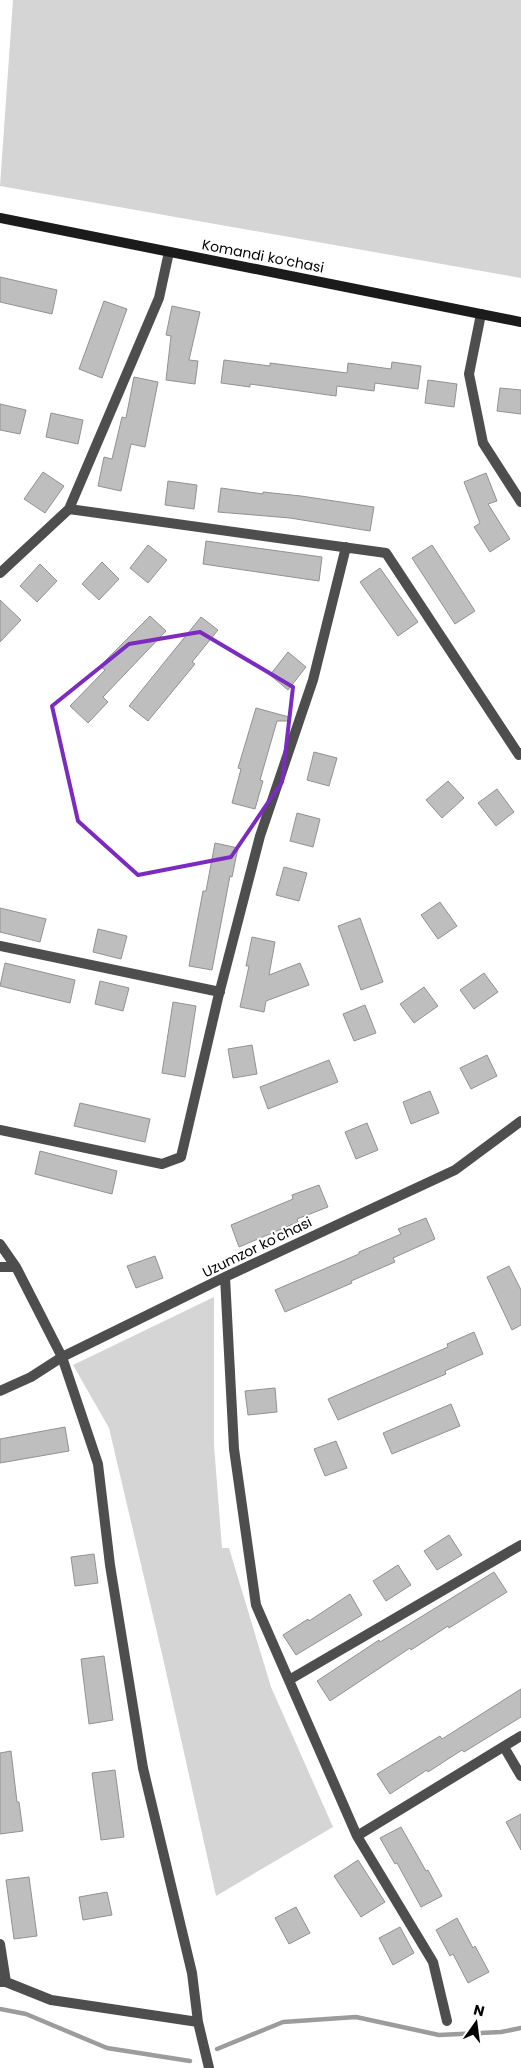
<svg xmlns="http://www.w3.org/2000/svg" width="521" height="2068" font-family="Poppins,sans-serif">
<style>
.green{fill:#d5d5d5}
.lines{fill:none;stroke-linecap:round;stroke-linejoin:round}
.stream{stroke:#9c9c9c;stroke-width:4.5}
.building{fill:#bebebe;stroke:#929292}
.minor{stroke:#4e4e4e;stroke-width:10}
.secondary{stroke:#1b1b1b;stroke-width:10}
.marked{fill:none;stroke:#7b2cbf;stroke-width:4;stroke-linejoin:round}
.labels{text-anchor:middle;stroke-width:4;stroke-linejoin:round;paint-order:stroke}
.street-label{font-size:14px;fill:#000;stroke:#fff}
</style>
<rect width="100%" height="100%" fill="#fff"/>
<path class="green" d="M13,0H521V278L0,186Z
M214,1297V1445L222,1548H229L271,1687L333,1827L216,1896L162,1654L109,1428L73,1365Z"/>
<g class="lines">
<path class="stream" d="M0,2009L26,2014L107,2048L190,2061
M217,2049L283,2022L356,2017L439,2035L501,2032L521,2028"/>
</g>
<path class="building" d="M0,277L57,290L52,314L0,302Z
M104,301L127,309L102,378L79,369Z
M172,306L200,312L189,360L198,361L195,384L166,380L171,336L166,335Z
M224,360L270,366V363L347,373L348,363L391,369L392,362L421,366L418,389L375,383L374,391L337,386L336,396L250,384V387L221,383Z
M134,377L158,382L145,447L131,444L121,491L98,486L104,457L112,459L122,417L126,418Z
M428,380L457,384L454,407L425,403Z
M500,388L521,390V414L497,411Z
M0,404L26,410L20,434L0,430Z
M51,413L83,420L78,444L46,437Z
M43,472L64,486L45,513L24,499Z
M486,473L497,501L488,504L510,539L490,552L474,527L480,523L464,482Z
M168,481L197,485L194,509L165,505Z
M221,488L263,494V492L301,496L374,507L370,531L290,518L218,512Z
M206,541L322,557L319,581L203,564Z
M148,545L167,560L148,583L130,568Z
M432,545L475,611L455,624L412,558Z
M102,562L119,579L99,600L82,584Z
M40,564L57,581L37,602L20,586Z
M380,568L418,622L398,636L360,582Z
M0,600L21,620L0,642Z
M150,616L166,631L103,697L108,702L88,723L70,706L105,670L100,666Z
M201,617L218,630L192,662L195,664L148,721L129,706Z
M288,652L306,667L288,690L270,675Z
M256,708L289,717L288,721H277L260,780L263,781L255,809L232,803L241,769L238,768Z
M314,752L337,758L329,786L307,780Z
M448,781L464,798L442,818L426,800Z
M497,789L514,812L496,826L478,803Z
M297,813L320,819L313,847L290,841Z
M215,843L238,848L232,877L230,876L212,970L189,966L203,891H206Z
M284,867L307,873L299,901L276,895Z
M440,902L457,926L438,939L421,915Z
M0,908L46,919L40,942L0,932Z
M360,918L383,982L361,990L338,926Z
M98,929L127,936L121,959L93,952Z
M252,937L275,942L269,975L300,963L309,985L266,1001L264,1012L240,1007L249,966H246Z
M5,963L75,980L70,1003L0,986Z
M484,973L498,992L474,1009L460,990Z
M100,981L129,988L123,1011L95,1004Z
M424,987L438,1006L414,1023L400,1004Z
M173,1002L196,1006L185,1077L162,1073Z
M365,1005L376,1033L354,1041L343,1014Z
M252,1045L257,1074L233,1078L228,1049Z
M487,1055L497,1076L471,1089L460,1068Z
M329,1060L338,1082L268,1109L260,1087Z
M430,1091L439,1113L411,1124L403,1102Z
M80,1103L150,1119L145,1142L74,1126Z
M367,1123L378,1150L356,1159L345,1132Z
M40,1151L117,1171L112,1194L35,1174Z
M319,1185L328,1207L297,1219L298,1222L239,1247L231,1225L293,1199L292,1195Z
M426,1218L435,1239L393,1258L395,1262L351,1281L352,1283L285,1312L275,1290L359,1254V1252L401,1234L398,1229Z
M155,1256L163,1278L136,1288L127,1266Z
M509,1266L521,1290V1325L512,1330L487,1277Z
M474,1332L483,1354L445,1371L446,1374L338,1420L328,1399L448,1347L447,1344Z
M275,1388L277,1412L248,1415L245,1391Z
M451,1404L460,1426L392,1454L383,1433Z
M65,1427L69,1451L0,1463V1439Z
M336,1441L347,1468L325,1476L314,1449Z
M449,1535L462,1555L437,1570L424,1551Z
M94,1554L98,1583L75,1586L71,1557Z
M398,1565L411,1585L386,1601L373,1581Z
M494,1572L507,1592L449,1628L448,1626L411,1650L410,1648L330,1701L317,1681L379,1640L380,1642Z
M350,1594L362,1615L296,1655L283,1635L308,1619L309,1621Z
M104,1656L113,1720L89,1724L81,1659Z
M521,1689V1717L464,1752L462,1750L428,1772L427,1770L390,1794L377,1774L440,1736L442,1739Z
M11,1751L17,1802H19L23,1831L0,1834V1753Z
M115,1770L124,1837L101,1840L92,1773Z
M521,1814V1850L506,1822Z
M401,1827L426,1871L428,1870L442,1896L421,1907L397,1863L395,1864L380,1838Z
M358,1860L385,1902L361,1917L334,1876Z
M29,1877L37,1936L14,1939L6,1880Z
M107,1892L112,1915L83,1920L79,1897Z
M296,1907L310,1933L289,1944L275,1918Z
M457,1918L473,1948L475,1946L489,1972L468,1983L453,1954L450,1956L436,1930Z
M400,1927L414,1953L393,1965L379,1938Z"/>
<g class="lines">
<path class="minor" d="M481,314L469,374L483,443L521,502
M69,509L386,553L519,755L521,753
M0,573L69,509L159,298L169,252
M0,946L220,992
M0,1130L162,1164L181,1157L218,998L260,836L313,680L346,547
M0,1244L16,1267L62,1357L98,1464L110,1565L143,1768L192,1973L198,2022L209,2068
M0,1267H16
M225,1277L234,1449L256,1605L357,1836L433,1962L447,2021
M0,1391L31,1377L62,1357L225,1277L455,1170L521,1121
M289,1680L521,1545
M504,1747L521,1776
M357,1836L521,1736
M0,1944L6,1982
M0,1982H6L51,2000L198,2022"/>
<path class="secondary" d="M0,218L521,322"/>
</g>
<path class="marked" d="M200,632L293,687L282,782L231,857L138,875L78,821L52,706L129,644Z"/>
<g class="labels">
<g class="street-label">
<text transform="translate(263 256) rotate(11)" y="5">Komandi ko‘chasi</text>
<text transform="translate(257 1247) rotate(-26)" y="5">Uzumzor ko'chasi</text>
</g>
</g>
<g transform="translate(476 2023) rotate(14)" stroke="#ffffff" stroke-width="4" paint-order="stroke">
<path d="M0-4L9 19L0 12L-9 19Z" fill="#000000"/>
<text y="-8" font-size="14" font-weight="bold" text-anchor="middle" fill="#000000">N</text>
</g>
</svg>
